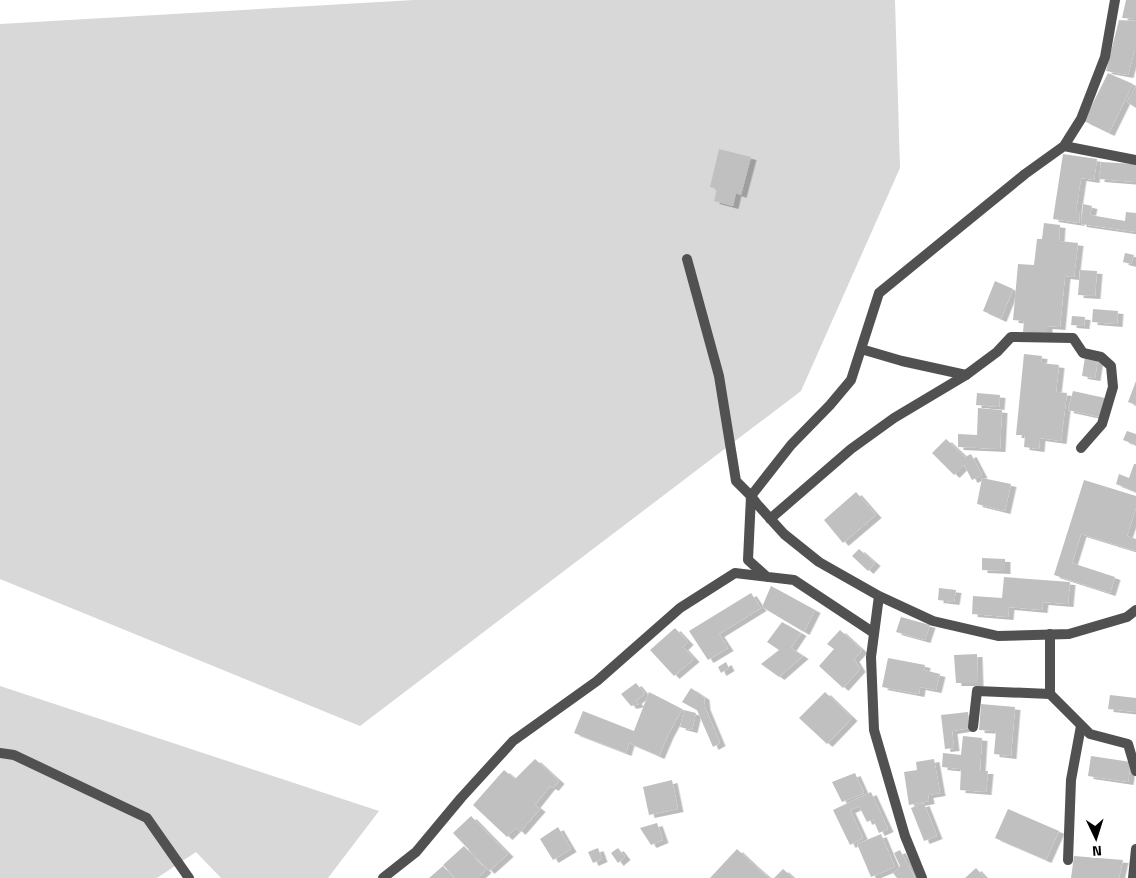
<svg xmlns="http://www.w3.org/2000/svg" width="1136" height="878" font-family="'Titillium Web',sans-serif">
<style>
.green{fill:#d8d8d8}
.building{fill:#c0c0c0;filter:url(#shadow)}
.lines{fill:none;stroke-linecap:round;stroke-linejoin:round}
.lane{stroke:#515151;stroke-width:10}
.street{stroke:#515151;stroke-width:10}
</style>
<defs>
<filter id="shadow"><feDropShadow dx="5.5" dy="3" stdDeviation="0" flood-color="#0004"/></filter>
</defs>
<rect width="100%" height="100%" fill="#fff"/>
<path class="green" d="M414,0H895L900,168L801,391L360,726L0,579V24Z
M0,686L379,811L328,878H221L196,852L157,878H0Z"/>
<path class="building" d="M1126,0H1136V19L1122,18Z
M1119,20L1136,21V49H1135L1128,75L1106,71Z
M1108,73L1133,84L1109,133L1084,121Z
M1136,86V108L1127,102Z
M719,149L751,157L741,195L736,193L733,206L714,201L717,189L710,187Z
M1063,154L1097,159L1094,180L1081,178L1076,211H1080L1079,223L1053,219Z
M1101,162L1136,164V182L1099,179Z
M1083,204L1092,206L1090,215L1125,221L1126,212L1136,213V232L1081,224Z
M1044,223L1060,225L1059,241L1078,243L1074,277L1065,276L1060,327L1047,326V334L1023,332L1024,321L1013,320L1018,264L1034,265L1037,239H1042Z
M1125,253L1134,255L1131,264L1123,262Z
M1080,270L1097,271L1095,296L1078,295Z
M995,281L1013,289L1001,319L983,311Z
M1093,309L1118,311L1117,324L1092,322Z
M1072,316L1085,317L1084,326L1071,325Z
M1024,354L1042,356L1041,363L1059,365L1056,392L1067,393L1061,441L1040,438L1039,449L1024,447L1025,435H1016Z
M1085,357L1098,359L1095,378L1082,376Z
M1136,381V405L1128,402Z
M1073,391L1105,398L1100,417L1068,410Z
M977,393L1000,395L999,407L976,405Z
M978,408L1002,410L1000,449L958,447V434L977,435Z
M1127,431L1136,434V445L1123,440Z
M946,439L965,457L971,454L982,475L972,480L964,465L954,475L932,453Z
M1134,464H1136V492L1116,484L1119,474L1129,478Z
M982,478L1011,484L1005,511L977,504Z
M1084,480L1136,496V508L1127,536L1136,539V551L1081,534L1072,563L1115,577L1110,593L1054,575Z
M856,492L876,515L843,543L824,520Z
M859,549L875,563L868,571L852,556Z
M982,558L1005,559V571L982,570Z
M1004,577L1070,582L1068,604L1043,602L1042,610L1009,607L1008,617L972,614L973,596L1002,598Z
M771,586L815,610L804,632L762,607Z
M939,588L956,590L954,602L938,600Z
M751,593L761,608L719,634L728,648L708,660L689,631Z
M901,617L930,625L925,640L896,632Z
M782,622L801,633L791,648L803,656L779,677L761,664L779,650L767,642Z
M675,628L688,642L683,647L694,659L674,676L650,650Z
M840,630L862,650L854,659L860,669L843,688L819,666L834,649L827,644Z
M977,654L978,683H956L954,655Z
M888,658L925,665L924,670L940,674L936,690L920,687L919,694L882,687Z
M726,662L729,668L721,673L718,667Z
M636,683L645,694L636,701L639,704L631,706L621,694Z
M691,688L704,697L705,707L720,743L713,747L697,710L682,702Z
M649,692L682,709L668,735L659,756L629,743L626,753L574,733L583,711L634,731Z
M825,692L852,718L827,744L799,718Z
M1110,695L1136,698V712L1108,709Z
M981,704L1015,707L1011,756L994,754L996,731L979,730Z
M684,710L696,713L692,730L680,727Z
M968,712L970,728L952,731L954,748L945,749L941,715Z
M963,736L982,738L980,771H988L986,792L960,790L961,769L942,767L943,753L961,755Z
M1091,756L1131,762L1128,782L1088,776Z
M535,759L559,781L553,788L550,786L535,805L540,809L520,832L516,828L507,837L473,805L504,770L515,779Z
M934,759L940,793L928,795L929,801L909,805L904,772L917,770L916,762Z
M855,773L864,793L842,802L832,782Z
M672,780L678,809L649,815L643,787Z
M871,792L888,829L879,833L873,819L867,822L859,806L850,810L863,838L850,845L833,810Z
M924,803L937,836L924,841L911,808Z
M1008,809L1059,831L1046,860L995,838Z
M471,816L508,854L489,871L453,833Z
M657,823L663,840L651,845L640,828Z
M558,827L571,849L553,860L540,839Z
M881,834L895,867L871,877L857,844Z
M464,846L486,870L477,878H455L443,865Z
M598,848L602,859L593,863L588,852Z
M618,848L625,857L618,863L611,853Z
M737,849L754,865L769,878H710Z
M900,850L915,878H897L893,873L900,866L894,853Z
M1074,856L1123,860L1119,878H1071Z
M443,866L454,878H429Z
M976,868L985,878H965Z
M783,869L793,878H774Z"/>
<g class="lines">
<path class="lane" d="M966,375L997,352L1011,337L1073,338L1083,353L1101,357L1111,366L1113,387L1102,424L1081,448
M973,727L977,691L1050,694V634
M1068,860L1071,780L1081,726"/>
<path class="street" d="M1064,146L1136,160
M687,259L719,376L736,481L751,496L757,504L784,534L819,562L879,596L933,621L998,636L1069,634L1127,617L1136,610
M861,349L902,361L966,375
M770,519L851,449L894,418L966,375
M767,577L748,560L751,496L791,445L830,405L851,380L879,293L1025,174L1064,146L1081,119L1105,57L1115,0
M879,596L871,657L874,730L905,836L922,878
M1050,694L1090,734L1128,744L1136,771
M0,753L14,755L147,818L189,878
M383,878L416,852L461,798L513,741L597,681L680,608L735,573L794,580L874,633
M1133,878L1136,849"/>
</g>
<g transform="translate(1096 838) rotate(176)" stroke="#ffffff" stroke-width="4" paint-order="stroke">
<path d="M0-4L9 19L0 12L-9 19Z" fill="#000000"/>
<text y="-8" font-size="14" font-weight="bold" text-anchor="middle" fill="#000000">N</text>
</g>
</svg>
